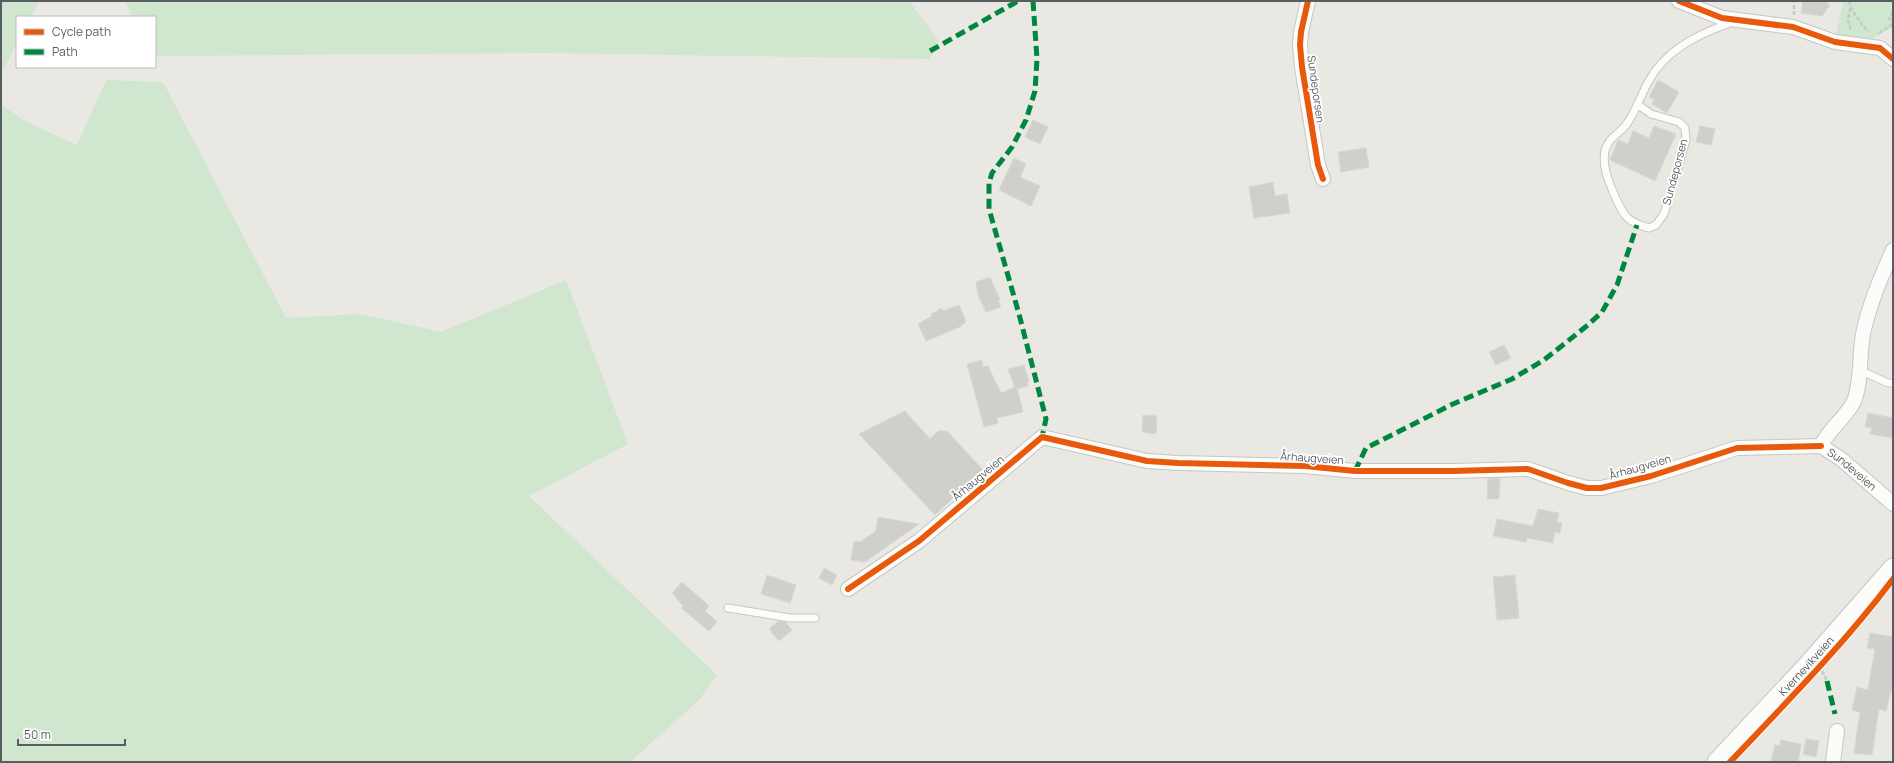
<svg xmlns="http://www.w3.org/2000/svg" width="1894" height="763" font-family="Manrope,sans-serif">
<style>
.green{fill:#d1e6ce}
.building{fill:#d0cfcc;stroke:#d8d7d2}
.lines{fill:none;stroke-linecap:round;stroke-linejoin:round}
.lane-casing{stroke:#c6c6c5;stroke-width:9}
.street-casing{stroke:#c6c6c5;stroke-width:16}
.secondary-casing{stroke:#c5c5c3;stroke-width:21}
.path{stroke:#c4cac7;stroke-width:2.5;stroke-dasharray:4 2;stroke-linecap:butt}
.lane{stroke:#fcfcfb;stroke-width:7}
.street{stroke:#fcfcfb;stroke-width:14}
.secondary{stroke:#fcfcfb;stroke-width:19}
.quiet{stroke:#00873e;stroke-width:5;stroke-dasharray:10 5;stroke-linecap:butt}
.cycleway-casing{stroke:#fff;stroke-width:8}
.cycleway{stroke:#e8590c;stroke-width:6}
.labels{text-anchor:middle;stroke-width:3.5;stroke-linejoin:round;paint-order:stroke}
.street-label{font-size:11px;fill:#595d61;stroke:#fff}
</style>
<rect width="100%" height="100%" fill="#e9e8e3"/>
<path class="green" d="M1,1H39L31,17H17V43L1,74Z
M125,1H909L939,41L929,59L548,53L155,56V17H133Z
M1843,1H1893V27L1872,39L1836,37Z
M106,80L163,82L286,318L360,314L441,332L566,280L628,444L529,496L717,675L699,700L630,762H1V104L23,120L77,145Z"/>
<path class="building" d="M1803,1H1828L1827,4L1830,5L1822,16L1801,13Z
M1658,80L1679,92L1667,113L1652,104L1654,100L1649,97Z
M1033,120L1048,127L1040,144L1025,137Z
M1654,126L1676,134L1655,181L1610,160L1618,140L1628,144L1633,131L1649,138Z
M1700,126L1715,129L1711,145L1696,142Z
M1366,148L1369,167L1341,172L1338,152Z
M1014,158L1026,164L1020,177L1040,186L1031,206L999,190Z
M1273,182L1275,196L1287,194L1290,213L1254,218L1249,187Z
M990,277L1000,300L998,301L1001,307L986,312L978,295L976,282Z
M959,305L965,318V323L961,325L962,326L926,341L918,324L932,316L931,314L942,308L943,311Z
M1504,345L1511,358L1496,365L1489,352Z
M982,360L983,367L988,366L1001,393L1015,387L1008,369L1024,365L1029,382L1027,383L1028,386L1017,389L1023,412L997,418L998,423L984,427L967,364Z
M905,411L930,439L938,431H947L983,470L935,515L859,434Z
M1868,413L1893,418V438L1870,434L1872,428L1865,427Z
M1143,415L1157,416L1156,434L1142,432Z
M1500,478L1499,499H1487L1488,479Z
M1538,509L1559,513L1557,522L1562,523L1560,533L1555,532L1553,543L1527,538L1526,542L1493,536L1497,519L1533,526Z
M878,517L919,524L865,562L851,560L854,541L860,542L876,531Z
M824,568L837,575L832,585L819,578Z
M767,575L796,585L790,603L761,594Z
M1515,575L1519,618L1497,620L1493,577Z
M682,582L709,606L705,611L717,622L709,631L681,608L683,606L672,593Z
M778,621L785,622L792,630L779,641L769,629Z
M1870,633L1893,637V683L1886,711L1879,709L1872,755L1854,753L1860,712L1852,710L1857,687L1868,690L1875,649L1867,648Z
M1806,739L1819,741L1816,757L1803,754Z
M1781,740L1801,744L1798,762H1771L1775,745L1780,746Z"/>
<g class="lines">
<defs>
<path id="lane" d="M1637,104L1651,114L1679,122L1685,128L1686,140L1664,214L1656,225L1649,228C1626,222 1623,215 1614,194C1608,180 1602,166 1605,151C1607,139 1619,134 1626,125C1635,113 1640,98 1647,84C1664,51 1696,35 1730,23
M1859,370L1888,383H1893
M728,608L790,618H815"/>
<g id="street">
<path d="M1308,1L1301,32L1300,45L1302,67L1318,165L1323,179"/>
<path d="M1679,1L1722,18L1793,27L1835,42L1880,48L1893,59"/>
<path id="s1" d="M1893,250C1881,277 1869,305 1863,334C1859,355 1862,381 1854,401C1847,417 1829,428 1821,446L1841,459L1893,504"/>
<path d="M848,589L919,541L1042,437L1147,461L1178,463L1305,466L1355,471H1452L1528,469L1568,483L1587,488H1601L1651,476L1737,448L1821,446"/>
<path d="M1833,762L1837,731"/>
</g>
<g id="secondary">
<path id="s2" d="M1717,762L1806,667L1893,568"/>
</g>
</defs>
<use href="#lane" class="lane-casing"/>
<use href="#street" class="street-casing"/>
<use href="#secondary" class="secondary-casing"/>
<path class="path" d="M1849,1C1850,8 1863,28 1869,32
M1850,8L1848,21L1851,30
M1893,12L1889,18L1893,23
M1794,15V1
M1879,33L1893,24
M1822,671L1827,681"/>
<use href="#lane" class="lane"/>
<use href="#street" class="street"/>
<use href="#secondary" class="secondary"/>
<path class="quiet" d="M1033,1L1037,59L1035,91L1026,120L1012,147L992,173L989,183V209L1019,314L1046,419L1042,437
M930,51L1018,1
M1355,471L1366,448L1453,404L1512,379L1544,360L1588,325L1602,312L1617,285L1637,225
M1827,681L1835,714"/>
<defs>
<path id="cycleway" d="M1308,1L1301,32L1300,45L1302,67L1318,165L1323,179
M1679,1L1722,18L1793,27L1835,42L1880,48L1893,59
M848,589L919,541L1042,437L1147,461L1178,463L1305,466L1355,471H1452L1528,469L1568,483L1587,488H1601L1651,476L1737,448L1821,446
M1730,762C1786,703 1844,644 1893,579"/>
</defs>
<use href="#cycleway" class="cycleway-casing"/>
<use href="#cycleway" class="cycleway"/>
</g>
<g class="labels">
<g class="street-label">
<text transform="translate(1316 89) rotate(82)" y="4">Sundeporsen</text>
<text transform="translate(1675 172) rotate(-75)" y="4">Sundeporsen</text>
<text transform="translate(1312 458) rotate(4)" y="4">Århaugveien</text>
<text transform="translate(1640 467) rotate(-16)" y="4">Århaugveien</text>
<text dy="4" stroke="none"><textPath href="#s1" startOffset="252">Sundeveien</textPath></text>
<text transform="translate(978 478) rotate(-40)" y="4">Århaugveien</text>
<text dy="4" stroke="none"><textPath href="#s2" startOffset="131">Kvernevikveien</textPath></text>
</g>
</g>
<rect width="1894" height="763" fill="none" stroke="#595d61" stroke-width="4"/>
<rect x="16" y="16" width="140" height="52" fill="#ffffff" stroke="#bdbec0"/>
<rect x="24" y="29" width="20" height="6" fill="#e8590c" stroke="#bdbec0"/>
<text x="52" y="36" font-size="12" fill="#595d61">Cycle path</text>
<rect x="24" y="49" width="20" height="6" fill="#00873e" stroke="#bdbec0"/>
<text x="52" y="56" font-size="12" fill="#595d61">Path</text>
<path d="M18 739v6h107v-6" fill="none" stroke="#595d61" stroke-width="2"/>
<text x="24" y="739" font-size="12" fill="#595d61" stroke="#ffffff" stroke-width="3" paint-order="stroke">50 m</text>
</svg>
